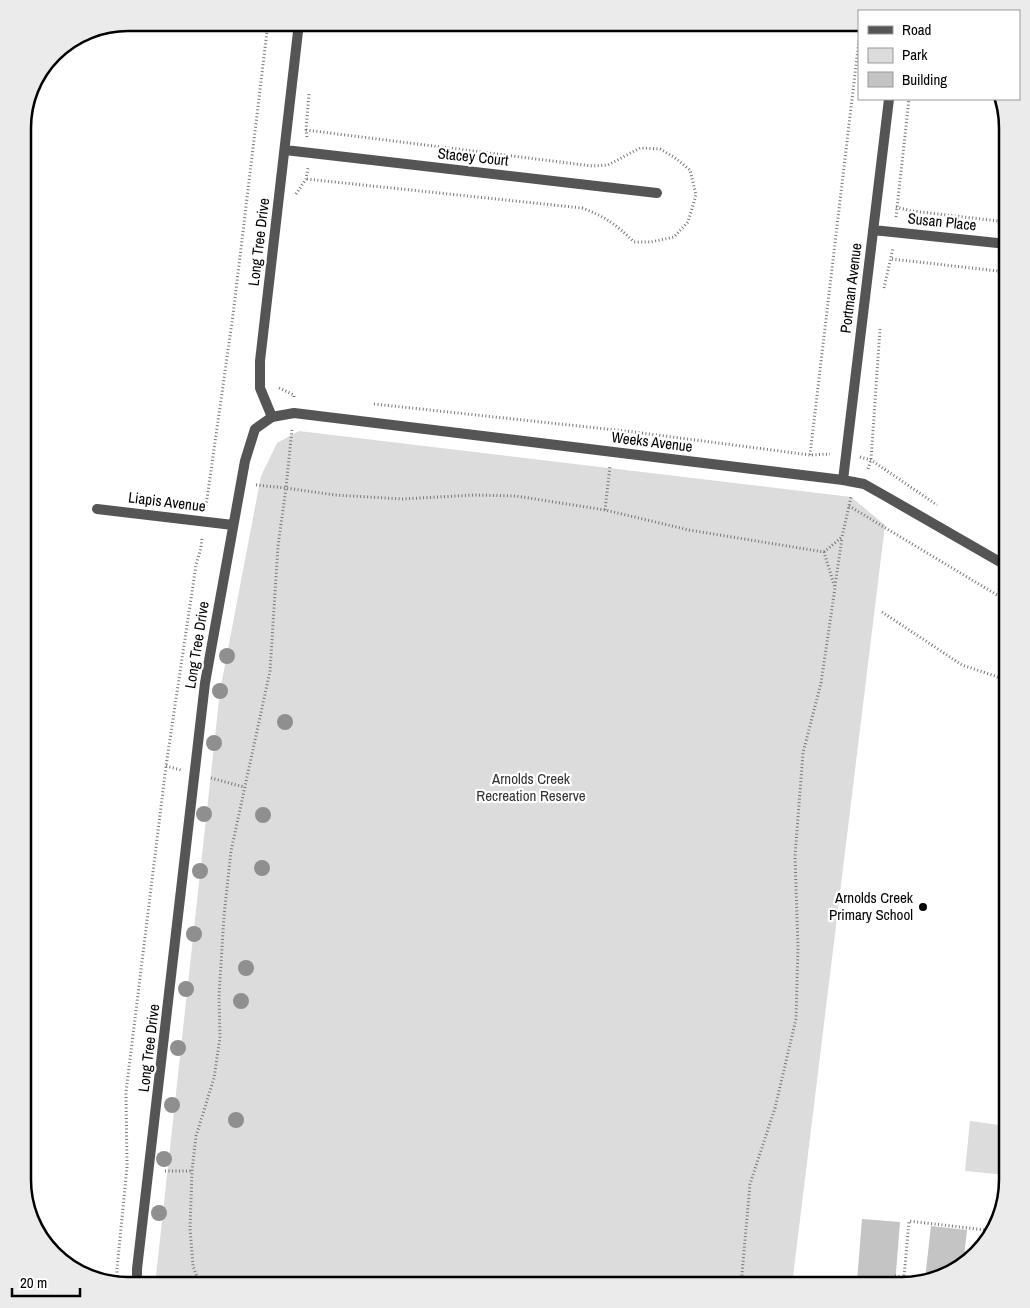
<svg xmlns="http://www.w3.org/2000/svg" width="1030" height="1308" font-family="'Archivo Narrow',sans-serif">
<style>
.green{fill:#dcdcdc}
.building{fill:#c4c4c4}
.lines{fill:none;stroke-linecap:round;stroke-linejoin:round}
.path{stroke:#777;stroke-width:3;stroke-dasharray:1 2.5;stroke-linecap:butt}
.minor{stroke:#555;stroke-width:10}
.tree{fill:#8f8f8f}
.poi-dot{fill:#000;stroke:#fff;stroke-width:2}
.labels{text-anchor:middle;stroke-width:4.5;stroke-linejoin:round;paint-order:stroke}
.street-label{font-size:15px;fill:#000;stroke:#fff}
.park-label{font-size:15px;fill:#333;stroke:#fff}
.poi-label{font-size:15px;fill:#000;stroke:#fff;text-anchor:end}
.rim{fill:none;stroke:#000;stroke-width:2.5}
</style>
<rect width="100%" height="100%" fill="#fff"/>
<path class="green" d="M299,431L851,497L885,525L792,1285H155L220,691L261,476L277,443Z
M970,1121L1007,1126V1175L965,1171Z"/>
<path class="building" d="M862,1219L900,1222L895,1285L857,1282Z
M931,1226L967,1230L963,1266L925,1279Z"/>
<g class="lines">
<path class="path" d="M306,130L592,166L608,165L640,148L660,149L674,157L690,170L696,195L688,222L674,237L651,242H634C617,225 604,216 582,208L306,179
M307,137L306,130L309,94
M296,194L306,179L308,168
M896,207L912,211L1007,222
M896,217L909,99
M892,259L1007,272
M884,288L893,248
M279,388L294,395V398
M374,404L634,432L810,455L830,454
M810,455L859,40
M860,457L871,460L937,505
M868,469L871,460L880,329
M256,485L286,488L292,429
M206,506L233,315L268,23
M849,506L1007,601
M605,510L610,466
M824,552L842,537L851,497
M835,586L842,538
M882,612L962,665L1007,680
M166,766L181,770
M211,778L244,787
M165,1171H192
M895,1276L904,1277L909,1221L994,1231
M117,1283V1269L127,1167L126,1092L166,766L196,565L201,548L202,537
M200,1285L193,1266L190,1228L192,1171L196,1136L214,1078L220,1038L219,996L224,916L231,851L270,671L278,546L286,488L335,495L402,499L474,495L516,496L605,510L689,530L824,552L835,588L821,683L803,753L795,856L798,947L796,1019L775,1108L750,1184L741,1285"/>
<path class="minor" d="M285,150L657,193
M873,230L1007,244
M272,417L294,413L843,480L864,484L887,497L1007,566
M843,480L889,99
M97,509L233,525
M137,1285V1269L205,683L245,461L255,429L272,417L260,388V361L299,23"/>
</g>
<g class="tree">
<circle cx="227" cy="656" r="8"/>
<circle cx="220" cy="691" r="8"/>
<circle cx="285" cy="722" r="8"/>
<circle cx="214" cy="743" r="8"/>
<circle cx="204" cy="814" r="8"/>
<circle cx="263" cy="815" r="8"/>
<circle cx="262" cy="868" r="8"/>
<circle cx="200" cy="871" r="8"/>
<circle cx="194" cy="934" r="8"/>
<circle cx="246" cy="968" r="8"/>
<circle cx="186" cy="989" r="8"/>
<circle cx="241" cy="1001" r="8"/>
<circle cx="178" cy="1048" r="8"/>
<circle cx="172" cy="1105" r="8"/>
<circle cx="236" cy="1120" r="8"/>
<circle cx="164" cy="1159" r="8"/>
<circle cx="159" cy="1213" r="8"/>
</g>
<circle class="poi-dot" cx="923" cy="907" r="5"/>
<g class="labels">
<g class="street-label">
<text transform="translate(473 157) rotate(6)" y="5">Stacey Court</text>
<text transform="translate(942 222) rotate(6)" y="5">Susan Place</text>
<text transform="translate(259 242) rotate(-83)" y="5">Long Tree Drive</text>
<text transform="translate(851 288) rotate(-83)" y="5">Portman Avenue</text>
<text transform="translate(652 442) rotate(7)" y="5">Weeks Avenue</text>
<text transform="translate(167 502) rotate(7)" y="5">Liapis Avenue</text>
<text transform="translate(197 645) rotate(-81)" y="5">Long Tree Drive</text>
<text transform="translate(149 1048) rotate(-83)" y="5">Long Tree Drive</text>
</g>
<g class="park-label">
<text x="531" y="784">Arnolds Creek<tspan x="531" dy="17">Recreation Reserve</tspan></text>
</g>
<g class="poi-label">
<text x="913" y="903">Arnolds Creek<tspan x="913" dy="17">Primary School</tspan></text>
</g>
</g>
<path d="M0 0H1030V1308H0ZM128 31H902A97 97 0 0 1 999 128V1180A97 97 0 0 1 902 1277H128A97 97 0 0 1 31 1180V128A97 97 0 0 1 128 31Z" fill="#ebebeb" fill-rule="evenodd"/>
<path class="rim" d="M128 31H902A97 97 0 0 1 999 128V1180A97 97 0 0 1 902 1277H128A97 97 0 0 1 31 1180V128A97 97 0 0 1 128 31Z"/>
<rect x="858" y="10" width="162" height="90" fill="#ffffff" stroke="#999999"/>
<rect x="868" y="26" width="25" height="8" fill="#555555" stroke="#999999"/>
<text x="902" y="35" font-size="15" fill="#000000">Road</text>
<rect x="868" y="48" width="25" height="15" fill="#dcdcdc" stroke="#999999"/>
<text x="902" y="60" font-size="15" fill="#000000">Park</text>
<rect x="868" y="72" width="25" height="15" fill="#c4c4c4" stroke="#999999"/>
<text x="902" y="85" font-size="15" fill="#000000">Building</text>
<path d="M12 1288v8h68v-8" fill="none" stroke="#000000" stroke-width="2.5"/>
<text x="20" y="1288" font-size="15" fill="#000000" stroke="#ffffff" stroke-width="4" paint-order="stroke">20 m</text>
</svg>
